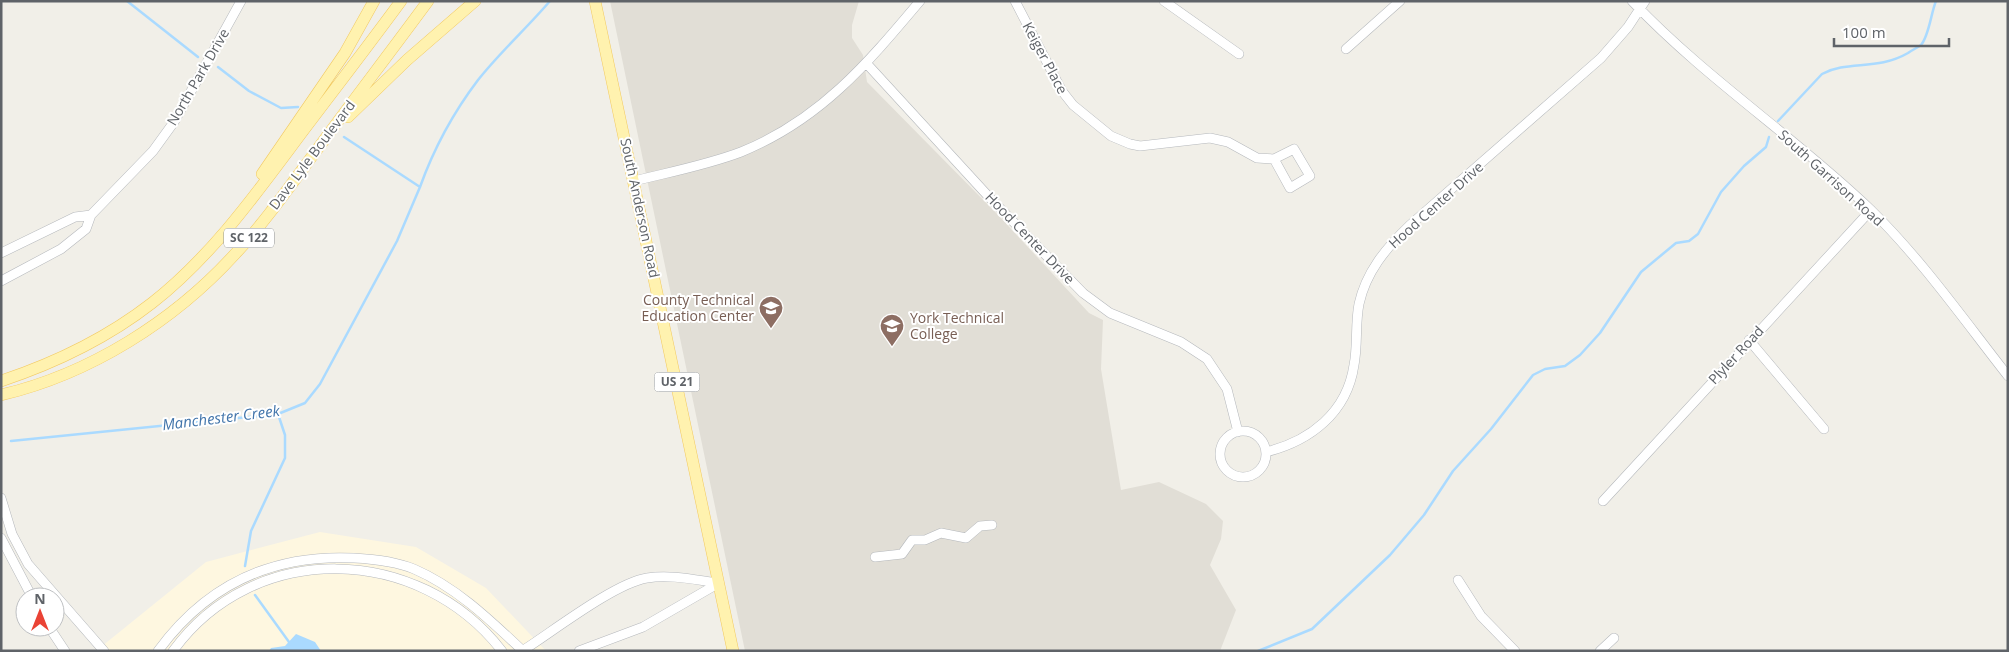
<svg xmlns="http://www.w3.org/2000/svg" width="2009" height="652" font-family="'Open Sans',sans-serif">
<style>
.commercial{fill:#fef7e0}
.education{fill:#e1ded6}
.water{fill:#aadaff}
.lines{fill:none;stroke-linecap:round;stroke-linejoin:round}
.stream{stroke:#aadaff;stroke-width:2.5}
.minor-casing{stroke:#b5b8bc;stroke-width:10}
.major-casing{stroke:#f2c960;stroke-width:12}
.minor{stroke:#fff;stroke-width:9}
.major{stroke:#fff2af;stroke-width:11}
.labels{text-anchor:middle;stroke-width:4;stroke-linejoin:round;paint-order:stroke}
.shield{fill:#fff;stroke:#8f9295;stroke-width:1}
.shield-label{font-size:12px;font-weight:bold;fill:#5f6368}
.street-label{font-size:14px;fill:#5f6368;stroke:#fff}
.education-label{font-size:14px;fill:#785e54;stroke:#fff;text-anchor:end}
.water-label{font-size:15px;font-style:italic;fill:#4174aa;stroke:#fff}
</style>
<rect width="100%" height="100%" fill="#f1efe8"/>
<path class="commercial" d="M320,532L416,547L486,588L546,651H96L206,562Z"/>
<path class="education" d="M610,1H859L852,25V38L863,55L867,82L1000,217L1089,313L1103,320L1101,369L1121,490L1159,482L1206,504L1223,521L1221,539L1210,565L1236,610L1220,651H745Z"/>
<path class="water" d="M296,634L315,642L321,651H269L271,648L285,646Z"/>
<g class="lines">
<path class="stream" d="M127,1L198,57
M218,67L249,91L281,108L298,107
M1778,121L1822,74C1848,60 1877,71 1908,53C1912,50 1917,48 1921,45C1929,36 1931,13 1936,1
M344,137L420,187C434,148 453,113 478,80C500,52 527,28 550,1
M11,441L278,414L305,403L320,384L397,241L420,187
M245,566L251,531L285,458V435L278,414
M255,595L289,642L290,651
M1258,651L1312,629L1390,555L1424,515L1453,471L1491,429L1533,375L1545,369L1565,366L1580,355L1600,333L1641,272L1676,243L1689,241L1698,234L1721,192L1744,166L1766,147L1769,137"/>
<defs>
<path id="minor" d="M1015,1L1062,91L1073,105L1111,136L1130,144L1140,146L1210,138L1228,142L1257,158L1274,159L1290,188L1310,176L1294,149L1274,159
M1164,1L1239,54
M1632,1C1705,78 1795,137 1871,210C1922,260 1964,320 2008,376
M1346,49L1400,1
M867,64L989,197L1083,293L1110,313L1181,342L1207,359L1227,389L1238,432
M634,181C670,172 707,165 741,152C820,120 867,64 920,1
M1,253L75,217L91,215
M1,281L61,249L86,229L91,215L153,151L174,122L241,1
M1749,340L1824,429
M1220 454a23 23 0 1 1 46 0a23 23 0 1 1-46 0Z
M1266,452C1310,441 1347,413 1354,365C1358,345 1355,324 1359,304C1366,272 1386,248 1409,226L1601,58L1628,27L1645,1
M1,498L12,534L28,564L104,651
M1603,501L1871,210
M1,538L32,597
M875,557L902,554L912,540H925L941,533L966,538L980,526L992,525
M1458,580L1481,616L1515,651
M49,627L65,651
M158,651C207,584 272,554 354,558C373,559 397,562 414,569C456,587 490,620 523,651
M173,651C254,539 419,544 502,651
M522,651C552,632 615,583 647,578C670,574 696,580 719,583
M579,651L643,627L719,583
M1600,651L1614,638"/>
<path id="major" d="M595,1L733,651
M348,117L407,60L475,1
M262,174L345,53L374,1
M1,381C55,363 107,338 152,303C211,257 256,194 300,135C334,90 368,46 401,1
M1,395C90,374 174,321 235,254C266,221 292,183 319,147C355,98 392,50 428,1"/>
</defs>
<use href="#minor" class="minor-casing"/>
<use href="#major" class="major-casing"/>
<use href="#minor" class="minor"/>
<use href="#major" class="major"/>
</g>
<defs>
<symbol id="school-pin" viewBox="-11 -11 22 30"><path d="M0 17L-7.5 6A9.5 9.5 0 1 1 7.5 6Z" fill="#8d6e63" stroke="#fff"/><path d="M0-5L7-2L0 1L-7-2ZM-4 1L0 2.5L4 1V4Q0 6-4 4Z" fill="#fff"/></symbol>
<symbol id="university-pin" viewBox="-11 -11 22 30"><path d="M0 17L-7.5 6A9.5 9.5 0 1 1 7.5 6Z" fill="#8d6e63" stroke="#fff"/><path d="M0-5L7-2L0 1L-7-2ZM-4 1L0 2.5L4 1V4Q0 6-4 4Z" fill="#fff"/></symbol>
</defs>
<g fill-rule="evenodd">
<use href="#school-pin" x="757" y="294" width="28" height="38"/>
<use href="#university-pin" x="878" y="312" width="28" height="38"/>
</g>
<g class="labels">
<g class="shield">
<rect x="224" y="228.5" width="50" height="19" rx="4"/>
<rect x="654.5" y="372.5" width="45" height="19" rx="4"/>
</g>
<g class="shield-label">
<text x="249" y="242">SC 122</text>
<text x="677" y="386">US 21</text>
</g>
<g class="street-label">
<text transform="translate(1045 58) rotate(62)" y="5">Keiger Place</text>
<text transform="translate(198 77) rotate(-60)" y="5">North Park Drive</text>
<text transform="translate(312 155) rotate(-53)" y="5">Dave Lyle Boulevard</text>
<text transform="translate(1831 178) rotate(42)" y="5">South Garrison Road</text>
<text transform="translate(1436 205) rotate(-42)" y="5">Hood Center Drive</text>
<text transform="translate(640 208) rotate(78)" y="5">South Anderson Road</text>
<text transform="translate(1030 238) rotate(46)" y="5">Hood Center Drive</text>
<text transform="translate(1736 355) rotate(-47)" y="5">Plyler Road</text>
</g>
<g class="education-label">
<text x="754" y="305">County Technical<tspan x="754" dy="16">Education Center</tspan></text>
<text x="910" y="323" text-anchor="start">York Technical<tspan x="910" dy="16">College</tspan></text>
</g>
<g class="water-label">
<text transform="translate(221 418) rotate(-7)" y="5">Manchester Creek</text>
</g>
</g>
<rect width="2009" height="652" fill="none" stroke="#5f6368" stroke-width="5"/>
<g transform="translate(40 612)"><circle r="24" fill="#ffffff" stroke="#bfc1c3"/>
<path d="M0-4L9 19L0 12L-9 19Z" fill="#ea4335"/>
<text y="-8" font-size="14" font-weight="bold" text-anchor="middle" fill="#5f6368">N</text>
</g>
<path d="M1834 38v8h115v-8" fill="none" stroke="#5f6368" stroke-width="2.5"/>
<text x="1842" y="38" font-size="15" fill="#5f6368" stroke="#ffffff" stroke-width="4" paint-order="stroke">100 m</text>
</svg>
